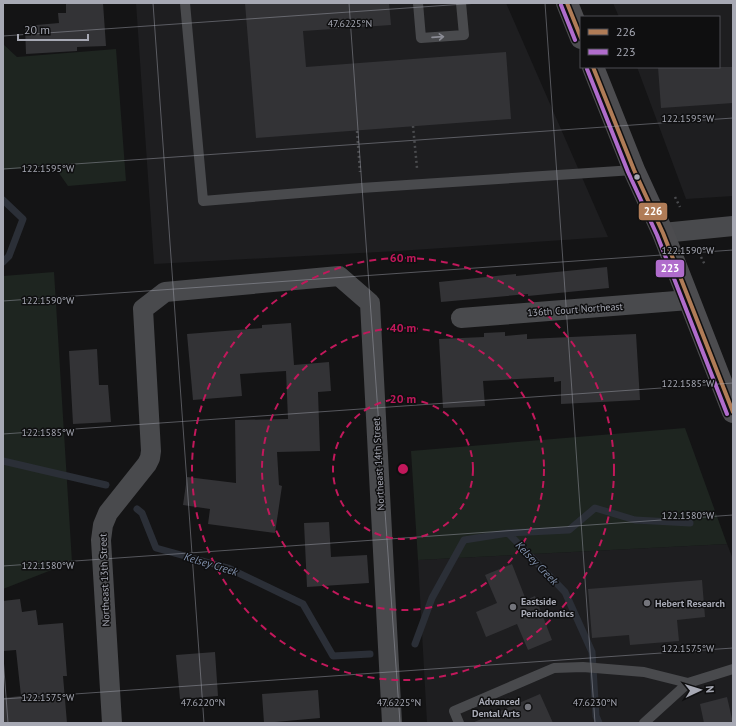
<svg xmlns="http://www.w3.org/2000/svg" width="736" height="726" font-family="'PT Sans',sans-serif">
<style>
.built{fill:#1e1e20}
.green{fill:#1e2520}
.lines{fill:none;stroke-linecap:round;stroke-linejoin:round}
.stream{stroke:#2b2f37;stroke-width:7}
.building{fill:#333336}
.path{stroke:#4a4b4e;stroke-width:2.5;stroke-dasharray:2 3;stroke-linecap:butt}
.service{stroke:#494a4d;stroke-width:10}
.minor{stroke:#494a4d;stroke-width:20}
.primary{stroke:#4c4c4f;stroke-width:22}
.bus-1-casing{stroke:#0f0f10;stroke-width:7}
.bus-2-casing{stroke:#0f0f10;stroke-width:7}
.bus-1{stroke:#b07c57;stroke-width:4}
.bus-2{stroke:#b06ccc;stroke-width:4}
.oneway{stroke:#8b8c95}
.ticks{fill:none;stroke:#a7a9b4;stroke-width:1;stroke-opacity:0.45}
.ring{fill:none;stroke:#c2185b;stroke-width:2;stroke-dasharray:7 5}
.bus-dot{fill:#a7a9b4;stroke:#0f0f10;stroke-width:1.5}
.poi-dot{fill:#74757c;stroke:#0f0f10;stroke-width:1.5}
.labels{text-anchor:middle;stroke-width:3;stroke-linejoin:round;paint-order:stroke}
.street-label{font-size:10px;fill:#a7a9b4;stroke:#0f0f10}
.poi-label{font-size:10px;font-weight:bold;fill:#a7a9b4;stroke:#0f0f10;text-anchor:start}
.water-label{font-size:11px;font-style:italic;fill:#8191ac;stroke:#0f0f10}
.ticks-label{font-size:10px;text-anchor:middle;fill:#a7a9b4;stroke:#0f0f10;stroke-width:3;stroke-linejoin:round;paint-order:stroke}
.centre{fill:#c2185b;stroke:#0f0f10;stroke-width:2}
.ring-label{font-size:12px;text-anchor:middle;font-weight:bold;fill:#c2185b;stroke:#0f0f10;stroke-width:3;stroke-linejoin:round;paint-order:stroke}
.line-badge{stroke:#0f0f10;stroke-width:1.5}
.badge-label{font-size:11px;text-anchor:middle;font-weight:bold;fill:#fff}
</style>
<rect width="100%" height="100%" fill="#141415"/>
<path class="built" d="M136,3H506L608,237L398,251L154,264Z
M613,3H733V196L686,199L637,67H719V17H619Z
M727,544L733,559V723H427L418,560Z"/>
<path class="green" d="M3,44L17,57L116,49L126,181L68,186L54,166L3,170Z
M54,272L72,562L3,589V276Z
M685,428L727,544L418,560L411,451Z"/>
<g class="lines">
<path class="stream" d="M3,200L23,219L9,256L3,262
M3,461L106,485
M137,509L142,513L156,548L228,568L303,604L333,656L370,654
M508,533L569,530L595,508L635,520L690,523
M415,644L432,598L464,540L508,533L565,592L592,652L596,716L599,723"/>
</g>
<path class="building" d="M66,3H103L106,46L77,47V51L26,54L25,26L59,23L58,13H66Z
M245,3H389L391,25L303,31L306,67L506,52L511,119L256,138Z
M658,67H733V103L661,108Z
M607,267L609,288L528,296V294L441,302L439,282L516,274V276Z
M291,323L294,365L329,362L331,391L318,392L320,451L277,452L279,485L282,486L275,533L208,524L210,509L183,505L187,477L236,483L235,420L288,419L286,371L240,374L242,396L193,400L187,334L262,328V325Z
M505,332V336L527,334V339L636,334L640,400L561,404V381L554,382V377L483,381L485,406L443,408L439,339L484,337V333Z
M97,349L99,385H108L111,422L73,424L69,351Z
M329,522L331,557L367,555L369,583L307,587L304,523Z
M512,564L526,600L535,596L552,640L528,650L517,624L486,637L476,612L497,603L485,575Z
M702,580L705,617L677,620L679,641L630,645L629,635L592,638L588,589Z
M20,599L22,612L36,610L38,625L63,623L67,676H63L67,723H3V698L21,696L16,650L3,651V601Z
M215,652L218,696L180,699L176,655Z
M318,690L320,718L264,723L262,694Z
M540,694L553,723H472Z
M727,697L733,723H704L700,704Z"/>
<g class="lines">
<path class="path" d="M413,126L417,168
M357,131L360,172
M675,197L680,207
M701,257L705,265"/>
<path class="service" d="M185,3L203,201L361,188L634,170
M418,3L421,38L464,35L461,3
M459,723L454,711L554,668L583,667L644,672L688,683L733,669
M644,723L688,683"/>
<path class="minor" d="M663,233L733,226
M461,318L689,300
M112,723L101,540L103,525L108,513L147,464L150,458L151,451L143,309L165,292L339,276L370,303L392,723"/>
<path class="primary" d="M567,3L581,38
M593,67L634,170L663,233L733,412"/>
<defs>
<path id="bus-1" d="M567,3L581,38
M593,67L634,170L663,233L733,412"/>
<path id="bus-2" d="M561,5L575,40
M587,69L628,172L657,235L727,414"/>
</defs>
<use href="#bus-1" class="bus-1-casing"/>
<use href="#bus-2" class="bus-2-casing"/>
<use href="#bus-1" class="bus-1"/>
<use href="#bus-2" class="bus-2"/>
</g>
<defs><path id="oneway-shaft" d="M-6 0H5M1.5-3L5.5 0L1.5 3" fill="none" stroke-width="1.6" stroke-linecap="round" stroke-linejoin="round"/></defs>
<use class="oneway" href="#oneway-shaft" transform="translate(438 37) rotate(-4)"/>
<path class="ticks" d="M153,3L204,723M349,3L400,723M545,3L595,723M3,36L479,3M3,169L733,118M3,301L733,250M3,434L733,383M3,566L733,515M3,657L8,723M3,699L733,648"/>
<g class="ring">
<circle cx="403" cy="469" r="70"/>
<circle cx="403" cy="469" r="141"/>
<circle cx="403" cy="469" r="211"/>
</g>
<circle class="bus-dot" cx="637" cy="177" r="3.5"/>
<g class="poi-dot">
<circle cx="647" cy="603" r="4"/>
<circle cx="513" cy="607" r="4"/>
<circle cx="528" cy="707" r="4"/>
</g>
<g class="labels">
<g class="street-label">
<text transform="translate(575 309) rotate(-4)" y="4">136th Court Northeast</text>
<text transform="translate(378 464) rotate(-93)" y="4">Northeast 14th Street</text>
<text transform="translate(104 580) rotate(-92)" y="4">Northeast 13th Street</text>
</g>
<g class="poi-label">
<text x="521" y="605">Eastside<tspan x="521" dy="12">Periodontics</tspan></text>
<text x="655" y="607">Hebert Research</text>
<text x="520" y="705" text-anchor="end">Advanced<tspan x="520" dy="12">Dental Arts</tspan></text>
</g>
<g class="water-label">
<text transform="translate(537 563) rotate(46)" y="4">Kelsey Creek</text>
<text transform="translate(211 564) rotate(17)" y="4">Kelsey Creek</text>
</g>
</g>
<g class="ticks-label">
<text x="350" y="27">47.6225°N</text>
<text x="688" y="122">122.1595°W</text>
<text x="48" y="172">122.1595°W</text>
<text x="688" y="254">122.1590°W</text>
<text x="48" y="304">122.1590°W</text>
<text x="688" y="387">122.1585°W</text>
<text x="48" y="436">122.1585°W</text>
<text x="688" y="519">122.1580°W</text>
<text x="48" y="569">122.1580°W</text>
<text x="688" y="652">122.1575°W</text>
<text x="48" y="701">122.1575°W</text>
<text x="203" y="706">47.6220°N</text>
<text x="399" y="706">47.6225°N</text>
<text x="595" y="706">47.6230°N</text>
</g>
<circle cx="403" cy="469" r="6" class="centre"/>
<g class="ring-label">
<text x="403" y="262">60 m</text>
<text x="403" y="332">40 m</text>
<text x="403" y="403">20 m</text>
</g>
<g class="line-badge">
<rect x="638" y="202" width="30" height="19" rx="4" fill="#b07c57"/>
<rect x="655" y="259" width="30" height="19" rx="4" fill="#b06ccc"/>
</g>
<g class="badge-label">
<text x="653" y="215">226</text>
<text x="670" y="272">223</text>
</g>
<rect width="736" height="726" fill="none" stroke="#a7a9b4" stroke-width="8"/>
<rect x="580" y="16" width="140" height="52" fill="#0f0f10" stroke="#4c4d52"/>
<rect x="588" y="29" width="20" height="6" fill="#b07c57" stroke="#4c4d52"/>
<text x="616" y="36" font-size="12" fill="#a7a9b4">226</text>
<rect x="588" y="49" width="20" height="6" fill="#b06ccc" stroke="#4c4d52"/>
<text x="616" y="56" font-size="12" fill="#a7a9b4">223</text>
<g transform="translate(700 690) rotate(86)" stroke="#0f0f10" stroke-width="3" paint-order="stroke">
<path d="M0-3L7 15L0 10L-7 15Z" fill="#a7a9b4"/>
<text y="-6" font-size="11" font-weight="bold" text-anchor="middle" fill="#a7a9b4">N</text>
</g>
<path d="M18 34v6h70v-6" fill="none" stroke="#a7a9b4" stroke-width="2"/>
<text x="24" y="34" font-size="12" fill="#a7a9b4" stroke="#0f0f10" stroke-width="3" paint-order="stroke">20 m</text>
</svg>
